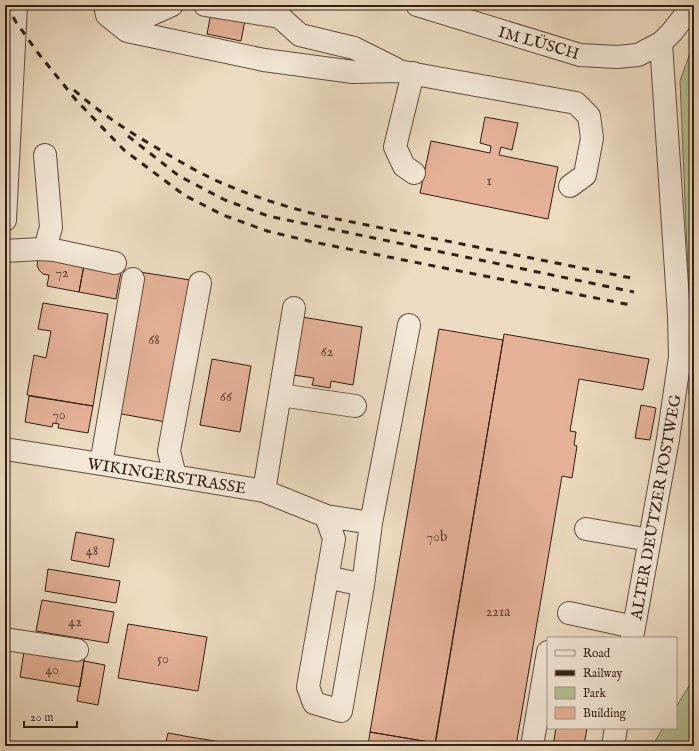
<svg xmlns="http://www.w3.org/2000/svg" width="699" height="751" font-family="'IM FELL English',serif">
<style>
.green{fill:#b6c194;stroke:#747054}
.building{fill:#e5b298;stroke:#321e13}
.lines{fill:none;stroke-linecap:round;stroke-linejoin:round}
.minor-casing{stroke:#614e3e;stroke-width:24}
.minor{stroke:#f3e8d7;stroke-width:22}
.rail{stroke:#321e13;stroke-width:3;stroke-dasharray:7 7;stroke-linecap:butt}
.labels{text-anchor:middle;stroke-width:3;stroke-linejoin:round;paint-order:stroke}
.number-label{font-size:14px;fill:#5f4334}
.street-label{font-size:16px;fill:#321e13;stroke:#f3e8d7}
</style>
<rect width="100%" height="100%" fill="#eddcc1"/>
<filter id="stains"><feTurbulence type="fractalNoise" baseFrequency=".005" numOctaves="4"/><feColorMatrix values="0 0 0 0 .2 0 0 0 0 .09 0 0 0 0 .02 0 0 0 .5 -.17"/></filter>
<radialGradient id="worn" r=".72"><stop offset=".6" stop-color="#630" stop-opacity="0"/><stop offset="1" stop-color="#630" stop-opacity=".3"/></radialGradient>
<path class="green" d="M694,42V395L689,394L690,318L680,81Z
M694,678V746H652L663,728H676V707Z"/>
<path class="building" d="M211,13L245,20L241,41L207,34Z
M485,117L518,123L512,150L501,147L499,155L558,167L548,219L420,193L431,141L490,153L491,146L480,143Z
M38,260H58L84,265L79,292L47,286L49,275L43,274L39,270L37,265Z
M84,265L121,272L116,299L79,292Z
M140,272L190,280L166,422L116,413Z
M43,303L108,314L93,406L27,395L34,355L46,358L51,331L38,329Z
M302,317L362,327L353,385L331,381L330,388L312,385L314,378L293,375Z
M439,329L503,340L435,743L370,732Z
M504,334L649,359L643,390L579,379L570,431L576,432L574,445L577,446L572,478L562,476L516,746H435Z
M212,359L251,366L240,432L200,425Z
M29,396L93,406L88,433L58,428L59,424L53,423L52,427L25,422Z
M641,405L656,408L650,440L635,438Z
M76,532L114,539L109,567L71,560Z
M48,569L120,581L116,603L45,591Z
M42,600L114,612L108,643L36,631Z
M128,624L207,637L198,691L118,678Z
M25,645L85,655L80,687L20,677Z
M84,661L105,665L98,705L77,701Z
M556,728H587L584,746H553Z
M370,732L435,743V746H368Z
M168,733L190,737L246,746H165Z"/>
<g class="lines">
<defs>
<path id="minor" d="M105,5L107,15L127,31L264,60L353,72L398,71L576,103L589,116L592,138L585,175L570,186
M205,5L280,17L300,35L354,48L396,69
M417,5L580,55L617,57L638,55L661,43
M114,15L143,18L172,5
M413,73L395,147L404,166L414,173
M5,220L16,5
M45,249L51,227L45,155
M5,251L40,249L54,250L115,263
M280,395L355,406
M5,449L101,464L264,491L326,516L371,523
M101,464L133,279
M175,476L169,451L200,283
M264,491L294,308
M326,516L334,539L308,687L314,703L341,711L363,585L371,523L409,325
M586,529L650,540
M327,577L363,585
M569,613L634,627
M632,638L668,439L680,357L679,316L661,43L672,32L693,5
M5,639L77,650
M532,746L548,652
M613,746L616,728"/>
</defs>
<use href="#minor" class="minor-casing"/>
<use href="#minor" class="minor"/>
<path class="rail" d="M6,5L16,22L38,53L76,100L124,150L184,195L223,215L267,231L313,242L631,305
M74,90C101,114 131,133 162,151C184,164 206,177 229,186C260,199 291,208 322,216L636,279
M128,136L179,176L225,200L268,216L634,292"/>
</g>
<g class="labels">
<g class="number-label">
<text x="489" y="185">1</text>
<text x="62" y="277">72</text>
<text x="154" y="344">68</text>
<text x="327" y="356">62</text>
<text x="226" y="401">66</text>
<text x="59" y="419">70</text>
<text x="437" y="541">70b</text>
<text x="92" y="555">48</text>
<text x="498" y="616">221a</text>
<text x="75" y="626">42</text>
<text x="163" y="663">50</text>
<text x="52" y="674">40</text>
</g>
<g class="street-label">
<text transform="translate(539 42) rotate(16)" y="6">IM LÜSCH</text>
<text transform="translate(167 475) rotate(9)" y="6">WIKINGERSTRASSE</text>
<text transform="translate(655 507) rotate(-80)" y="6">ALTER DEUTZER POSTWEG</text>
</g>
</g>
<rect width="699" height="751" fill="none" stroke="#eddcc1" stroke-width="20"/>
<rect x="6" y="6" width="687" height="739" fill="none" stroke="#321e13" stroke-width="2"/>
<rect x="10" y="10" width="679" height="731" fill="none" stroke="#321e13"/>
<rect x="547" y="637" width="130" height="92" fill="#f3e8d7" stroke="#a69789"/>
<rect x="555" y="650" width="20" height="6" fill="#f3e8d7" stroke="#a69789"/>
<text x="583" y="657" font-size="12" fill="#321e13">Road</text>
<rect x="555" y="670" width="20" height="6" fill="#321e13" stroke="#a69789"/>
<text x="583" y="677" font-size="12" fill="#321e13">Railway</text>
<rect x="555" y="687" width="20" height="12" fill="#b6c194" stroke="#a69789"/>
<text x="583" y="697" font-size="12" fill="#321e13">Park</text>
<rect x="555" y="707" width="20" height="12" fill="#e5b298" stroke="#a69789"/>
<text x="583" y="717" font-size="12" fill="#321e13">Building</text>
<path d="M24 721v6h53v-6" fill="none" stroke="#321e13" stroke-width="2"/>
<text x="30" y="721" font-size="12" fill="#321e13" stroke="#f3e8d7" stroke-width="3" paint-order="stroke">20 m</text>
<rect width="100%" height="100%" filter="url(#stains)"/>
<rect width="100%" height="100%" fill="url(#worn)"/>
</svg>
